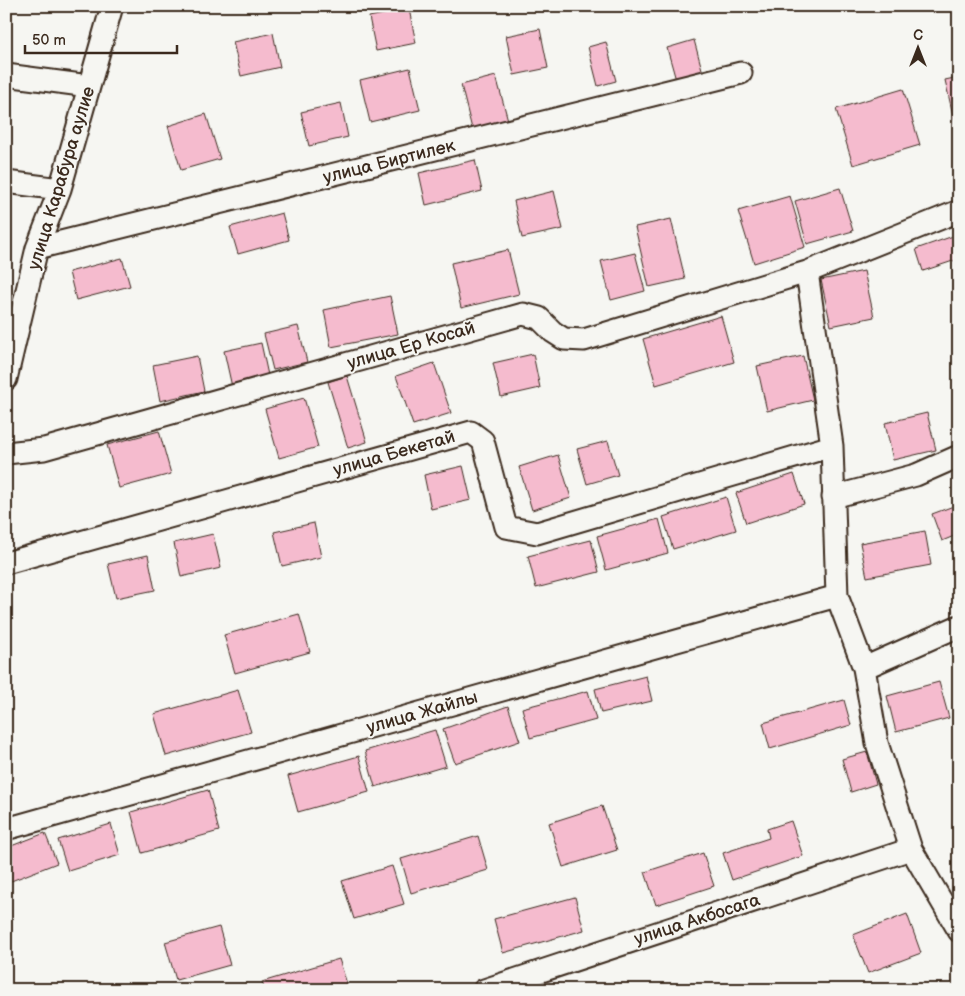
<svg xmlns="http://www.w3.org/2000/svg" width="965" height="996" font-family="'Balsamiq Sans',sans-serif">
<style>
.building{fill:#f5bbce;stroke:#3b2a1e}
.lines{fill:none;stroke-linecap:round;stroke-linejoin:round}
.street-casing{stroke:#3b2a1e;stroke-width:25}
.street{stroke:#f6f6f2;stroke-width:21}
.labels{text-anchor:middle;stroke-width:4;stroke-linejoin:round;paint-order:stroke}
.street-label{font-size:18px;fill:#3b2a1e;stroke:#f6f6f2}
</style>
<rect width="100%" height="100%" fill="#f6f6f2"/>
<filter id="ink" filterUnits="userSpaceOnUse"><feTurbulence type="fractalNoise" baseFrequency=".02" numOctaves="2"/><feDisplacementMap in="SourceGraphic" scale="10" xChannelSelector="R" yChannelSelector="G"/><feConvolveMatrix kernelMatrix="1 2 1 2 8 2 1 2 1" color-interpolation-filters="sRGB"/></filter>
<g filter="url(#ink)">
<path class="building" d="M409,9L416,43L376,51L369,17Z
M540,29L548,68L514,75L506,36Z
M273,33L280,67L241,76L233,42Z
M694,40L703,73L676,80L667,48Z
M606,42L616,81L598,86L588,47Z
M410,68L420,110L370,122L360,80Z
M496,76L509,124L473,133L461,85Z
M959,77V123L955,124L945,80Z
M903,89L920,145L853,165L836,109Z
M341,103L348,137L309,146L301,112Z
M206,114L220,159L181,170L168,126Z
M475,160L482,191L426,205L419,173Z
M840,188L853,231L807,244L795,201Z
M554,191L563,229L522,238L514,201Z
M790,196L805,247L754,263L738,211Z
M282,213L289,240L238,254L230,227Z
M671,219L685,279L649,287L635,227Z
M959,234V259L923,271L916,249Z
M508,250L519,294L461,308L451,263Z
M635,253L645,291L611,300L601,261Z
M122,258L130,286L76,300L69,272Z
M864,271L874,317L831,326L821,280Z
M390,296L398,334L331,347L324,310Z
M721,316L734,362L656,385L643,339Z
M298,326L307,362L273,370L264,334Z
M261,343L269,380L232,387L224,351Z
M533,354L540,388L501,397L493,363Z
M197,356L204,391L160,401L153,365Z
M803,356L813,400L767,411L757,366Z
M434,363L451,413L413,425L396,376Z
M347,376L367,442L348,448L328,382Z
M304,398L318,447L279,458L265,409Z
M927,413L936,450L893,460L885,423Z
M159,431L171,474L119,488L107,445Z
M608,441L618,475L587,484L577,449Z
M558,455L571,498L532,510L519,467Z
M463,466L471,500L431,509L424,475Z
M794,474L804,504L746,523L736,493Z
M726,497L736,530L673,549L663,517Z
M959,504V534L942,541L932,514Z
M659,519L668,553L606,570L597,536Z
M314,523L321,557L282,566L274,532Z
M925,531L931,565L867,577L860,543Z
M213,534L221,568L181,577L174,543Z
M591,540L599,572L536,588L528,556Z
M148,555L155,590L116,598L108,564Z
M299,614L310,652L235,673L224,635Z
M646,676L652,701L601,713L595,689Z
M939,682L949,718L896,732L887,696Z
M238,690L251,732L166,756L154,714Z
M588,691L596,720L530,738L522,708Z
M844,700L851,725L770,749L763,723Z
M508,706L520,741L455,763L443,729Z
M435,730L446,766L375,787L365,751Z
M867,752L876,784L851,792L842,759Z
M359,756L369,792L298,812L288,776Z
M208,790L219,831L142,853L131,812Z
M602,806L617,850L563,867L549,823Z
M791,821L803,856L732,880L723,853L769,838L767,829Z
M111,824L120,855L68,871L58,840Z
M45,833L57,863L6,883V848Z
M478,836L488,870L411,893L401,859Z
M703,853L714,886L656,905L645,872Z
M392,866L404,904L354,919L342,881Z
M575,897L584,930L503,953L494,919Z
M907,914L921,953L868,973L853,935Z
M219,927L230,965L176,980L165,942Z
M339,959L349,990H265L262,982Z"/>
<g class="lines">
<defs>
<path id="street" d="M6,75L89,86
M6,182L60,189
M959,211L807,272L832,446L837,596L864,668L877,743L911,849L959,931
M37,248L741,73
M6,379L37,248L60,189L112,6
M6,453L44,449L523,314L539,318L553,332L564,339L584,340L807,272
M833,497L916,475L959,456
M6,563L471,432L483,441L506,527L537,533L832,446
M864,668L959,626
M6,829L837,596
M484,990L911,849"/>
</defs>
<use href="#street" class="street-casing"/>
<use href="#street" class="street"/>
</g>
</g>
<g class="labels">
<g class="street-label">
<text transform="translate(389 161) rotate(-14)" y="6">улица Биртилек</text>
<text transform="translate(61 178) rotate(-73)" y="6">улица Карабура аулие</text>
<text transform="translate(411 345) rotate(-16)" y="6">улица Ер Косай</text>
<text transform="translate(394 453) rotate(-16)" y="6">улица Бекетай</text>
<text transform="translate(422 712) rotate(-16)" y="6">улица Жайлы</text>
<text transform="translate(697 919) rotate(-18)" y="6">улица Акбосага</text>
</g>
</g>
<rect width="965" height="996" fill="none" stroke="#f6f6f2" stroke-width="25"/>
<rect x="12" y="12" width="940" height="971" fill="none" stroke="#3b2a1e" stroke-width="2" filter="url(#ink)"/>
<g transform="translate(918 48)" stroke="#f6f6f2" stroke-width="4" paint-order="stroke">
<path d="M0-4L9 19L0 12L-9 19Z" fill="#3b2a1e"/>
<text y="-8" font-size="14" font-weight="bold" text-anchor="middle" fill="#3b2a1e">С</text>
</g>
<path d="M25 45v8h152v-8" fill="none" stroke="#3b2a1e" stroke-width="2.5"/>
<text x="32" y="45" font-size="15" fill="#3b2a1e" stroke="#f6f6f2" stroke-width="4" paint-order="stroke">50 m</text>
</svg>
